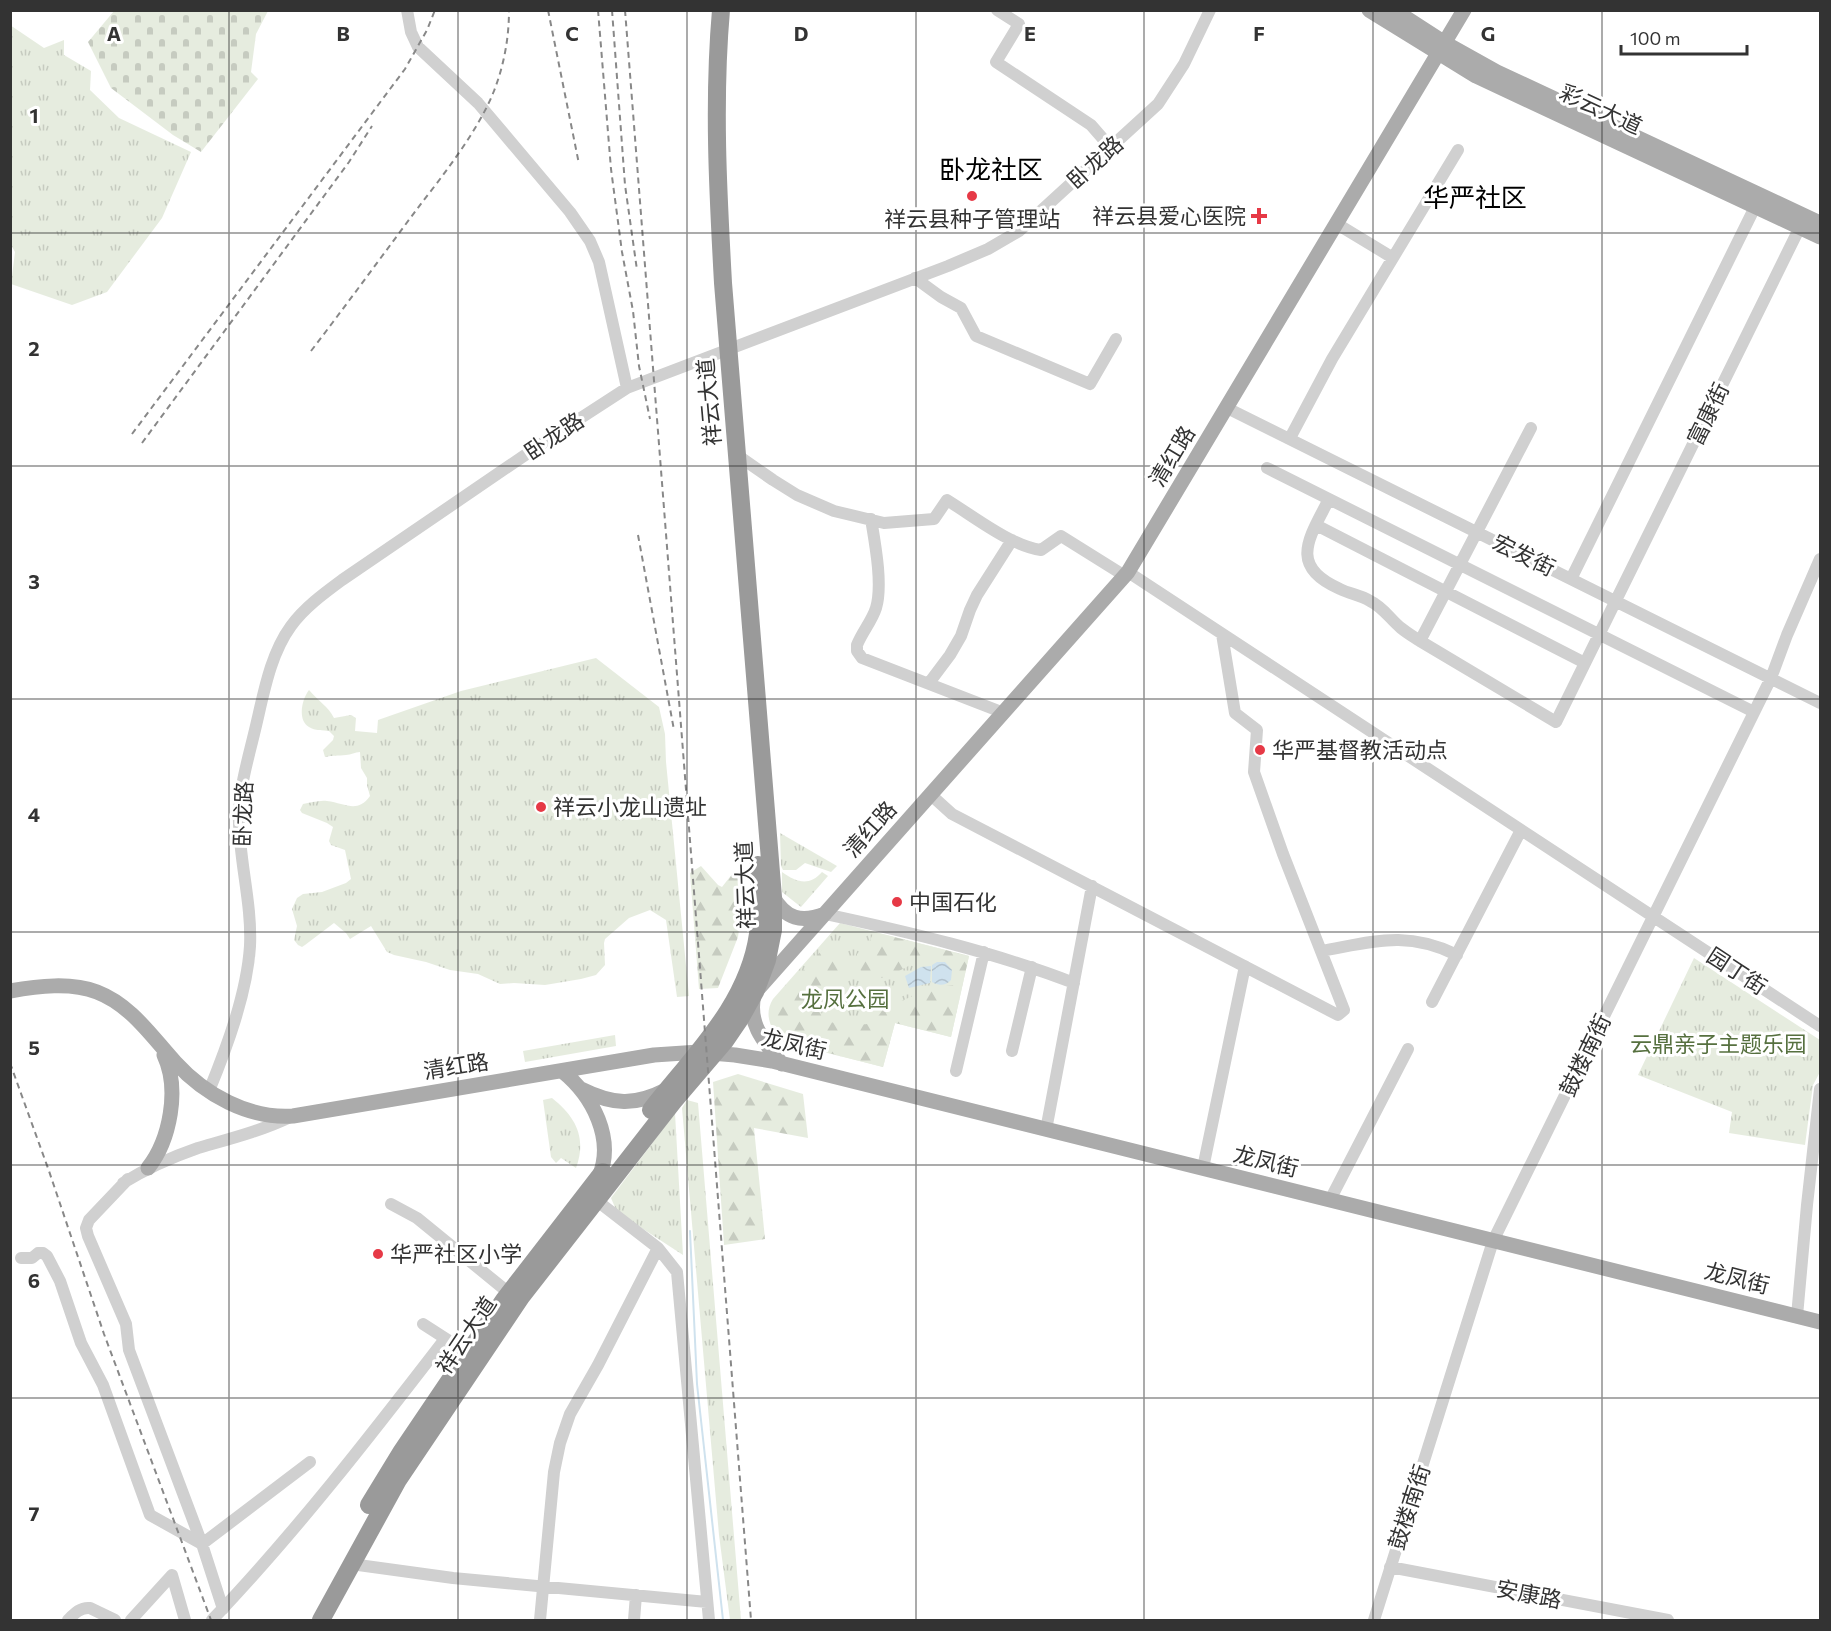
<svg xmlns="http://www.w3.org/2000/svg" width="1831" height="1631" font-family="Commissioner,'Noto Sans SC',sans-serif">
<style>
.grass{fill:url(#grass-tufts)}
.forest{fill:url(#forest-firs)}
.cemetery{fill:url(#cemetery-stones)}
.water{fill:url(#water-waves)}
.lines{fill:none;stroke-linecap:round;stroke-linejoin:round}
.stream{stroke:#cfe2ee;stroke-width:2}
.minor{stroke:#d0d0d0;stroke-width:12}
.major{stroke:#ababab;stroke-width:15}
.highway{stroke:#9a9a9a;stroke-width:18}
.rail{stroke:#888;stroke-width:2;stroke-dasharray:6 4.5;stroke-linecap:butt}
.grid{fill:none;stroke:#333;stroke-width:1.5;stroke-opacity:0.55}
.poi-dot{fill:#e63946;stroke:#fff;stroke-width:2}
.labels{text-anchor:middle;stroke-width:6;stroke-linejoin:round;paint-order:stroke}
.street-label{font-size:22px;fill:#333;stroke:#fff}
.poi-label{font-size:22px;fill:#333;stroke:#fff;text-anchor:start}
.park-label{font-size:22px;fill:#56703f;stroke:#fff}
.quarter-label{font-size:26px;fill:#000;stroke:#fff}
.grid-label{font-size:20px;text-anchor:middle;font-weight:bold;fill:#333;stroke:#fff;stroke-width:6;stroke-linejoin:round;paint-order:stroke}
</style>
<defs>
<pattern id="grass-tufts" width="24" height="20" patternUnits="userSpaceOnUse" patternTransform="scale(1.5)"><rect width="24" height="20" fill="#e6ecdf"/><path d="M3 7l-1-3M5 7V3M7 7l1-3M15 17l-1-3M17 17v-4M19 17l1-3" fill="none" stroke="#c6cbc0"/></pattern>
<pattern id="forest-firs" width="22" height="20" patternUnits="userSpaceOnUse" patternTransform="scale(1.5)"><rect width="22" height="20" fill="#e6ecdf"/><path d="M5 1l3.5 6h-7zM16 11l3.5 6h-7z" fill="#c6cbc0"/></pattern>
<pattern id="cemetery-stones" width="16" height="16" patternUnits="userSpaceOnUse" patternTransform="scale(1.5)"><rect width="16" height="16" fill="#e6ecdf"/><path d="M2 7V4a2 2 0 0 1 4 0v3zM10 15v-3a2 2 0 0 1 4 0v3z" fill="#c6cbc0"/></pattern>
<pattern id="water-waves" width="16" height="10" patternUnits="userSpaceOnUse" patternTransform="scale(1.5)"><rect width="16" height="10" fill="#cfe2ee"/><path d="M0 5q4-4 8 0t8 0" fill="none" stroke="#b2c2cd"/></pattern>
</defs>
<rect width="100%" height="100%" fill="#fff"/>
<path class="grass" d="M10,25L44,48L64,40V55L91,71L90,90L119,118L191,152L162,218L107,292L72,305L11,284L15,252L10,243Z
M596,658L659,707L665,734L666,762L689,996L677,997L666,920L650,910L629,918L605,939L604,943L605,965L596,975L581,979L545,985L514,983L500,984L478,974L450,970L426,962L394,955L387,952L371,926L350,939L346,933L334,923L305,945L302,947L298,945L294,940L297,926L292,909L297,898L303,894L322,892L346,883L351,879L345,850L331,845L329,841L333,827L327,823L302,813L300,810L303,804C310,803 319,800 327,801C345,803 357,814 370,796L367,785V778L361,768L360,752C355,752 351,755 346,755C338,756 333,755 325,757L323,750L333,740L334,736L329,731C323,730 315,731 309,727C297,720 302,699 309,690C318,701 328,706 334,718L351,715L356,718L355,731L377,733L378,720L461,691Z
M780,833L837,866L831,872L805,863L796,870H783L781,866Z
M782,872C796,882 809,887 822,872L828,876L801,907L782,892Z
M840,923L969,956L951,1037L895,1023L883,1067L784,1042C771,1031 763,1015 773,999Z
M1694,958L1820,1040V1072L1813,1085L1805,1145L1729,1133L1732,1112L1638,1075Z
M615,1035L616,1046L525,1062L523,1051Z
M552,1098C576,1117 587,1138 576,1168L561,1158L556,1163L551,1157L543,1100Z
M687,1100L698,1103L741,1620H730L719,1535L682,1108Z
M675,1113L683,1255L617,1212L611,1198Z"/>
<path class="forest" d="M701,866L718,885L722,887L733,873L739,875L742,907L738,937L718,988L699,989L690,873Z
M874,932L969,956L951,1037L895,1023L883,1067L790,1043L776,1028L773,1016L774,1003L822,950L833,956L843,957C855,996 820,976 820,1005C821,1025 837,1024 851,1023C858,1023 864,1026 870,1023C877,1019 882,1012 885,1005L895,1004L930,988L954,985C959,973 957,965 946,957C937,957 927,959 918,962C901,967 873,993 859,968C857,965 857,958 857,954L868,944Z
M738,1074L803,1094L808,1138L754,1128L765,1239L724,1245L713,1082Z"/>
<path class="cemetery" d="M114,11H268L256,34L251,72L258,79L201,152L173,135L111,88L88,42Z"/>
<path class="water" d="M937,962H945L952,970L951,980C945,986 939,986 932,982V965Z
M931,966L930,983L909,988L905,976L921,967Z"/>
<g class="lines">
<path class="stream" d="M690,1231L697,1384L723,1620"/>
<path class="minor" d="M407,10L411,32L418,47L478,103L570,212L590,241L599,262L627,388
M997,10L1019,24L996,62L1091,125L1111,148
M1337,224L1393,258
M915,278L941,297L961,308L976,336L1090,384L1116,339
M1227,408L1820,703
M1290,438L1332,359L1458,150
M737,455L773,480L797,495L834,511L884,523L934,519L947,500C973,516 1011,546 1041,550L1061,536L1125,576
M1267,468L1754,712
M1329,499C1310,537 1287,566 1340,589C1350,594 1361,595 1370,601C1383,607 1390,619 1401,628C1407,633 1414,637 1420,641L1556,722L1800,227
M871,519C875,543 883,585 876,608C872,621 862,632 857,645V651L862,658L1004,713
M1316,525L1585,663
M1128,572L1820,1026
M1571,579L1755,207
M1420,641L1531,428
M929,683L950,655L961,636L970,610L977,595L1012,540
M931,795L952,814L1338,1015L1344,1010L1283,854L1254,772L1257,730L1235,713L1222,634
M825,914C909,932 994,952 1074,983
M1321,951C1373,942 1406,930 1457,955
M1432,1002L1521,830
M1012,1051L1032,967
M956,1071L984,952
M209,1091C227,1047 247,993 250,946C252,905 240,864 239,823C238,793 247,763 254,734C263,698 269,656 291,626C304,608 323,594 342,580L553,436L627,388L948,266L988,249L1019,231L1158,104L1184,64L1210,10
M1046,1130L1092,886
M1203,1168L1245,966
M128,1179L89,1220L86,1228L88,1236L126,1324L129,1350L202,1544L223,1609
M123,1183C147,1168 172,1157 198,1148C229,1139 261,1131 290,1117
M596,1200L658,1248L677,1272L709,1620
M1330,1200L1408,1049
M391,1204L417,1218L509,1293
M21,1258H32L38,1253H43L47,1256L60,1281L81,1343L103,1385L150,1515L202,1544L310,1462
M1797,1316L1807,1205L1820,1089
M423,1324L468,1353
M351,1564L453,1578L707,1602
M1390,1567L1668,1620
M68,1620C74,1614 80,1607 90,1608L115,1620
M131,1620L172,1575L185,1620
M212,1620C296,1532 371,1435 445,1339
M540,1620L554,1472L560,1443L570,1414L598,1365L658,1248
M634,1620L636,1595
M1374,1620L1493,1241L1771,678L1787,635L1820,559"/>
<path class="major" d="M1369,10L1476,76L1820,237
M1394,10L1445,43L1497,72L1820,223
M773,897C786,919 801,923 825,914
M758,989L1128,572L1464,10
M10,991C38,986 71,982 97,992C131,1005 152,1037 175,1062C205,1095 249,1119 293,1116L654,1055L699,1052L735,1055L772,1061L1820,1322
M754,995C747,1024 765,1043 782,1064
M562,1071C593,1096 615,1139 599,1177
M581,1089C613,1105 635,1106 666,1090
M148,1168C170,1140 180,1089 164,1055"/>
<path class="highway" d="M651,1110C693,1056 748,1005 758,934C761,911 760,887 758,865
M369,1505L402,1451L504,1300L603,1172
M321,1620L398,1480L521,1297L673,1102L725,1041L740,1019L755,992L767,960L773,930V897L723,283C718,192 713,102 721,10"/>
<path class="rail" d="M548,10L579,164
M598,10L611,169L622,252L633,311L639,366L650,419
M612,10L625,185L637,270
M625,10L751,1620
M311,351C347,304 382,256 417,209C444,174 478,131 494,91C504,65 509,38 509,10
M132,434L405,69L427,30L435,10
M142,443L349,162L372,126
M638,535L674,730
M10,1063L49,1171L104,1334L211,1620"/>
</g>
<path class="grid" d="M229,10V1620M458,10V1620M687,10V1620M916,10V1620M1144,10V1620M1373,10V1620M1602,10V1620M10,233H1820M10,466H1820M10,699H1820M10,932H1820M10,1165H1820M10,1398H1820"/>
<g class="poi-dot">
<circle cx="972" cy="196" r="6"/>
<path d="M1256 207h6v6h6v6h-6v6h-6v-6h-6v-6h6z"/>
<circle cx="1260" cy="750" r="6"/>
<circle cx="541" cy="807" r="6"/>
<circle cx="897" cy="902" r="6"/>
<circle cx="378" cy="1254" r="6"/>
</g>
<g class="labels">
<g class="street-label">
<text transform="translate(1601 109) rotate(25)" y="8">彩云大道</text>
<text transform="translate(1095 162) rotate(-42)" y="8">卧龙路</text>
<text transform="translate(709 402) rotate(-95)" y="8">祥云大道</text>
<text transform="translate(1708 414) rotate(-64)" y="8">富康街</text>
<text transform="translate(554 436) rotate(-34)" y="8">卧龙路</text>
<text transform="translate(1172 456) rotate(-59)" y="8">清红路</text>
<text transform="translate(1524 555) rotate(26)" y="8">宏发街</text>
<text transform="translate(243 814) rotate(-88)" y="8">卧龙路</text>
<text transform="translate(870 829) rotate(-48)" y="8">清红路</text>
<text transform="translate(745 885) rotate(-92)" y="8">祥云大道</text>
<text transform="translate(1737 971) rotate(33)" y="8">园丁街</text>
<text transform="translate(794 1044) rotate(13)" y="8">龙凤街</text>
<text transform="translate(1585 1055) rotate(-64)" y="8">鼓楼南街</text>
<text transform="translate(456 1066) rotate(-9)" y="8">清红路</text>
<text transform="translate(1266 1161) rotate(14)" y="8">龙凤街</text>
<text transform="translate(1737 1278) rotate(14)" y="8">龙凤街</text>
<text transform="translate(466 1335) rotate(-56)" y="8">祥云大道</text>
<text transform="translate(1409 1507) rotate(-72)" y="8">鼓楼南街</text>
<text transform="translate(1529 1594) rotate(11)" y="8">安康路</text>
</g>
<g class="poi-label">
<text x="1246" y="224" text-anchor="end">祥云县爱心医院</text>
<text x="972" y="227" text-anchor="middle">祥云县种子管理站</text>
<text x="1272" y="758">华严基督教活动点</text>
<text x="553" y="815">祥云小龙山遗址</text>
<text x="909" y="910">中国石化</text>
<text x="390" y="1262">华严社区小学</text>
</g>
<g class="park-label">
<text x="845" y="1007">龙凤公园</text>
<text x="1718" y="1052">云鼎亲子主题乐园</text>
</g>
<g class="quarter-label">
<text x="991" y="179">卧龙社区</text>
<text x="1475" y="207">华严社区</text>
</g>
</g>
<g class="grid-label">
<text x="114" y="41">A</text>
<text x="343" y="41">B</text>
<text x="572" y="41">C</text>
<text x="801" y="41">D</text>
<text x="1030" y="41">E</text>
<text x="1259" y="41">F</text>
<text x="1488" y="41">G</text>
<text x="34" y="123">1</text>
<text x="34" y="356">2</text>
<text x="34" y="589">3</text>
<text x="34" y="822">4</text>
<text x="34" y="1055">5</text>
<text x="34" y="1288">6</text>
<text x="34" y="1521">7</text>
</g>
<rect width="1831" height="1631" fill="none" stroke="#333333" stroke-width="24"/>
<path d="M1621 45v9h126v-9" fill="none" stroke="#333333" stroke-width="3"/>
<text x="1630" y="45" font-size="18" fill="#333333" stroke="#ffffff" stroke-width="4.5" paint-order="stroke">100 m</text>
</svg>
